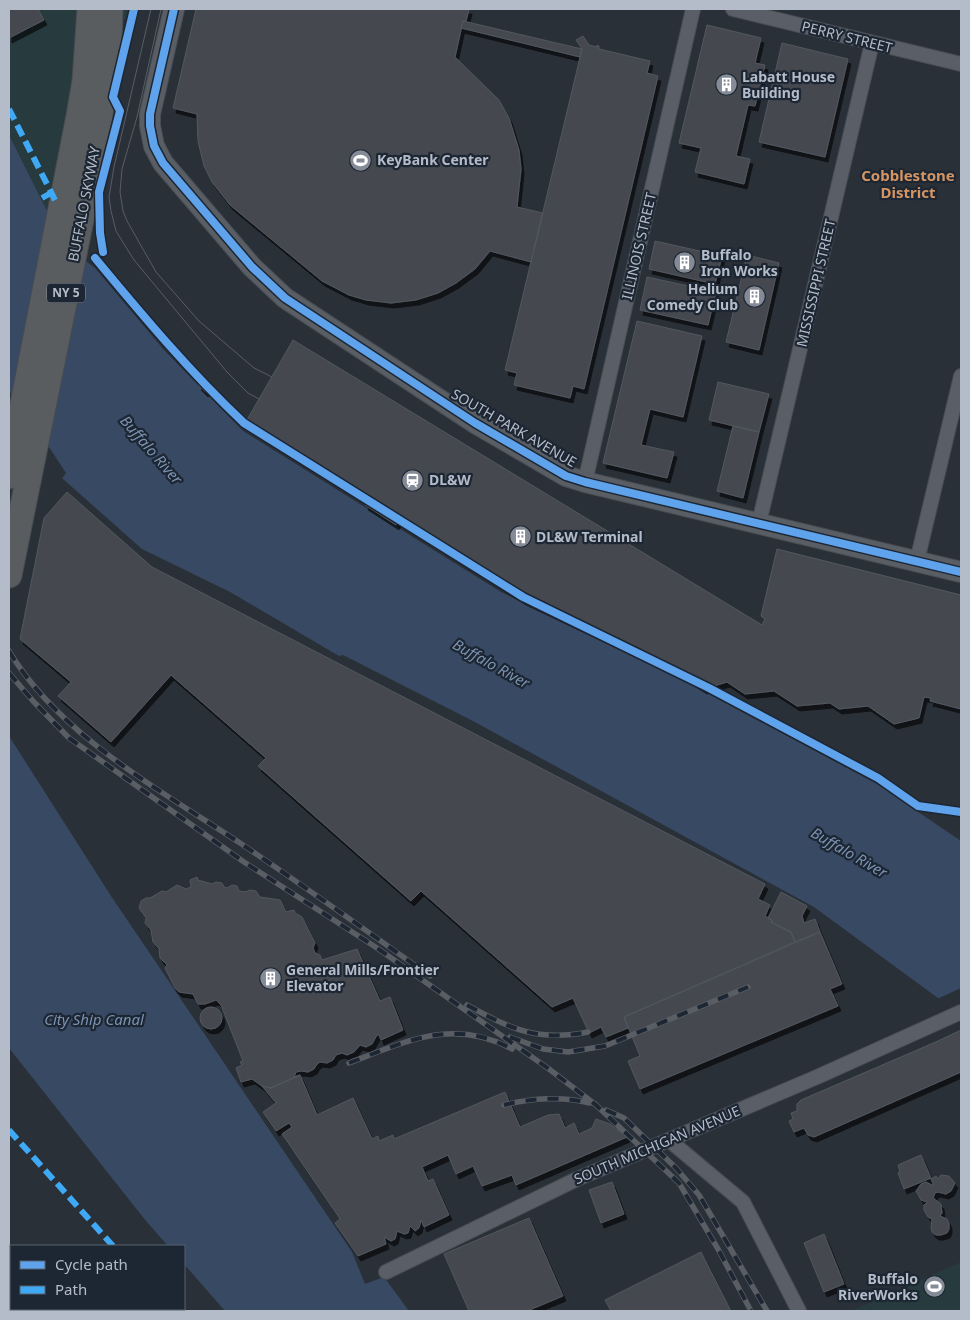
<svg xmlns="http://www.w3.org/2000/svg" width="970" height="1320" font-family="'Noto Sans',sans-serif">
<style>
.green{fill:#273a3e}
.water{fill:#384963}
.pier{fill:#2a3038}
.building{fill:#444950;stroke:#52575f;filter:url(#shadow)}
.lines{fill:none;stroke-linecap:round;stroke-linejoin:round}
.street-casing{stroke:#484c53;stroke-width:16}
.secondary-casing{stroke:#484c53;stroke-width:22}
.highway-casing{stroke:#474c53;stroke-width:27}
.street{stroke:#5a5e66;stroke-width:14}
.secondary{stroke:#595d64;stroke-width:20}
.highway{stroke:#5a5d60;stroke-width:25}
.tram{stroke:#595d64;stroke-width:1}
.rail-casing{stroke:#595d64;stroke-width:5.5}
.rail{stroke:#1d2633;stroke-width:4;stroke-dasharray:11;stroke-linecap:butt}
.quiet{stroke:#3fa9f5;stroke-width:6;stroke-dasharray:12 6;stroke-linecap:butt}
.cycleway-casing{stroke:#1d2633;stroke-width:11}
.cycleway{stroke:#60a3ed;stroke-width:8}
.labels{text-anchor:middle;stroke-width:4.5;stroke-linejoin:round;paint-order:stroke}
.shield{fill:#1d2633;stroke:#878f9c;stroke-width:1}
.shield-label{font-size:12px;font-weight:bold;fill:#b4bcc9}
.street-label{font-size:14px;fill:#b4bcc9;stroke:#1d2633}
.poi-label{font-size:14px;font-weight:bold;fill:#b4bcc9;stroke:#1d2633;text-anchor:start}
.neighbourhood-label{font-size:15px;font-weight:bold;fill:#d59563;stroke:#1d2633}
.water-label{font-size:15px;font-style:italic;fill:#7c92b1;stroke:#1d2633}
</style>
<defs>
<filter id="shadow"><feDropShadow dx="3" dy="5" stdDeviation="0" flood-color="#0009"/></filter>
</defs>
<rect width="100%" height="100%" fill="#2a3038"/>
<path class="green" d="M9,9H129L126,20L91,13L50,217L9,135Z
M961,1262V1311H851Z"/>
<path class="water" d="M9,135L50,217L60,242L95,268L164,350L243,431L501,592L686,682L877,784L961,841V1015L814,907L471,720L343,655L339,656L230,592L142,549L63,479L9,411Z
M9,736L111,896L352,1252L365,1284L384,1277L409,1311H225L184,1264V1246H168L146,1221L9,1048Z"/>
<path class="pier" d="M9,391L48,439L49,447L66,473L61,480L9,415Z
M961,988V1017L937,999Z"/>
<path class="building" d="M9,9H38L44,20L9,38Z
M196,9H469L466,21H463L455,57L499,100L509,118L519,150L521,169L517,207L543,213L531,262L490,251L475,269L456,283L438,293L416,300L391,303L366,300L349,295L322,281L230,205L212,182L204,166L198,141L197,114L173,108Z
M463,21L582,49L580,57L461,28Z
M707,25L761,38L755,63L765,65L755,106L748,105L736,156L750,159L744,184L695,172L701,148L679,143Z
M583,36L589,45L597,47V45L599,46V49L650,61L647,73L658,76L584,389L573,386L570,398L514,385L517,373L505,370L582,49L576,40Z
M782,43L848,59L825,157L759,142Z
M655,241L722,256L715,284L649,269Z
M747,255L779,263L759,350L726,342Z
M647,277L716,292L708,325L640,310Z
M637,321L702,336L683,417L650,409L641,445L674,452L667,478L603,463Z
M293,340L762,625L765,619L761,616L777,549L961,595V709L930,701L931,698L924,697L919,718L894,724L868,706L839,709L830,703L797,706L774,691L745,694L727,682L704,689L660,661L616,644L523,600L398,521L396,525L365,505L367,502L244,425Z
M205,379L212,386L205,392L198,385Z
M718,382L769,394L759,432L709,420Z
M733,426L759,432L743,498L717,491Z
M67,492L152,567L765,884L758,899L770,905L765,916L772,920L771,922L791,932L795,942L624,1017L628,1028L606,1037L601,1027L589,1033L573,998L552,1007L421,891L411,901L258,766L266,758L171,675L111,742L58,696L71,682L20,639L44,518Z
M197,877L198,880L212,884L216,882L222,883L224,887L227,888L232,885L237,886L239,891L245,892L250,890L256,891L260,897L280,900L286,912L294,910L295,913L302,917L315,943L313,948L315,953L320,955L322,960L357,949L380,1001L390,997L403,1030L381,1040L379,1035H377L372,1044L366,1047L360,1045L354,1052L347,1055L342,1053L336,1055L333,1060L327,1063L320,1062L317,1064L314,1069L308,1072L301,1071L296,1072L294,1077L300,1075L271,1088L262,1086L252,1079L241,1082L236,1068L242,1065L240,1062L243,1061L221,1005L216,1000L205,1004H198L193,994L179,992L175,988L165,968L167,965L160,958L159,949L153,942L151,930L145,923L146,918L139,908L141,901L146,898H150L162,891L166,892L177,885L186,889L191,887L190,880Z
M781,892L807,906L802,916L804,923L815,919L820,932L795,942L791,932L771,922L772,920L768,918Z
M820,932L842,984L830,989L838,1006L640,1089L628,1061L640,1056L624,1017Z
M200 1018a11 11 0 1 1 22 0a11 11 0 1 1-22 0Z
M961,1030V1072L814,1137L808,1135L804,1128L794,1132L789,1121L793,1119L791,1113L797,1111V1104L801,1100L938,1041Z
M300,1075L317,1115L353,1098L372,1139L378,1136L379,1141L393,1135L394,1139L505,1092L520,1127L548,1115L559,1114L565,1128L574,1123L579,1134L592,1128L596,1119L610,1124L627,1137L516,1185L512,1175L482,1186L473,1166L456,1174L448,1155L422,1167L428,1181L433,1179L449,1215L424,1227L421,1220L419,1228L415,1231L410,1226L408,1233L404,1234L397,1231L395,1239L391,1241L384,1237L386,1244L358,1256L335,1223L340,1219L282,1134L292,1127L289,1123L276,1131L263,1112L276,1103L262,1086L271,1088Z
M921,1155L931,1178L904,1189L898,1173L900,1172L898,1165Z
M941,1175L949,1176L955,1183L951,1191L946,1194L938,1192L935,1193L933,1198L941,1204L942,1213L940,1216L947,1219L949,1224V1229L947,1233L941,1235H936L932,1232L931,1227L932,1219L928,1217L924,1210V1205L927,1202L921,1200L916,1191L921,1184L926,1182L934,1186L931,1179L936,1176L938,1179Z
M612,1182L624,1214L601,1223L589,1190Z
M529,1218L563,1296L527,1311H469L444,1254Z
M824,1234L844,1284L824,1292L804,1243Z
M701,1252L731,1311H611L605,1300Z
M93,1309H118L111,1311H95Z"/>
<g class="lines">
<defs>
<path id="street" d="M733,9L961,64
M585,482L693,9
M759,523L872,43
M917,561L961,376
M669,1140L743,1202L799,1311
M386,1272L577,1179L817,1077L961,1012"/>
<path id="secondary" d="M174,9L150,114V126L154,146L163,163L252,267L285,298L475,423L566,476L585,482L961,572"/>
<path id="highway" d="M9,476L79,116L85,81L90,9
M9,575L96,145L109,48L110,9"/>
</defs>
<use href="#street" class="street-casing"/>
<use href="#secondary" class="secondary-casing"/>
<use href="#highway" class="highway-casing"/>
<use href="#street" class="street"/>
<use href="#secondary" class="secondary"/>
<use href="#highway" class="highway"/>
<path class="tram" d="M151,9L114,167L109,197L111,211L116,231L134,260L227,372L248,393L259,399
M161,9L137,117L122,169L120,192L123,211L127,221L156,272L199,321L254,368L272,377"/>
<defs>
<path id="rail" d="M9,651C59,735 160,790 240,843C304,886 367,931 430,976
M9,673L33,701L69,738L244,862L377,948L549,1069L596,1105L679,1183L718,1249L751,1311
M467,1005C511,1029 537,1042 588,1032
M510,1037L543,1049L568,1052L605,1046L748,987
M349,1063C405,1042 453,1017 512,1049
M504,1105C531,1098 563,1096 590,1103
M606,1110L624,1118L676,1168L699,1195L767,1311"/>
</defs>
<use href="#rail" class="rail-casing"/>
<use href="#rail" class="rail"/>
<path class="quiet" d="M9,109L56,202
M42,198L51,193
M9,1130L113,1246
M54,1309L56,1311"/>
<defs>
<path id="cycleway" d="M174,9L150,114V126L154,146L163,163L252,267L285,298L475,423L566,476L585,482L961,572
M103,252L100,233L99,192L120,111L113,97L134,9
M95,258C143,316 190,372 244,423L523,597L709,688L878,778L918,806L961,812"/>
</defs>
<use href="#cycleway" class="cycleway-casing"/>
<use href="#cycleway" class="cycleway"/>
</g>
<defs>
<symbol id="building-disc" viewBox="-11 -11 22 22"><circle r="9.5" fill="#848b96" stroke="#1d2633"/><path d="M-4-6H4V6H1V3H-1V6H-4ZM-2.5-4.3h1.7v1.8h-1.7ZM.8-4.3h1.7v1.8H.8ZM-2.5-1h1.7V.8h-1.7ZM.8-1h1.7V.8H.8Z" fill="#fff"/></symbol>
<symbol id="stadium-disc" viewBox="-11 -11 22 22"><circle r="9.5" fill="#848b96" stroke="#1d2633"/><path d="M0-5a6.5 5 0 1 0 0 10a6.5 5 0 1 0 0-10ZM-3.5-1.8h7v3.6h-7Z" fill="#fff"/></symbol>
<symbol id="station-disc" viewBox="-11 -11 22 22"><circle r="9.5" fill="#848b96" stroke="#1d2633"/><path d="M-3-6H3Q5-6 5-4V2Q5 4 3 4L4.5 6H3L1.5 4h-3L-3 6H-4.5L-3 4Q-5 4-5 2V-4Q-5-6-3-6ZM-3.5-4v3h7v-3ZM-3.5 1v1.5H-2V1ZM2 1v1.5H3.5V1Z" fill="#fff"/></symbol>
</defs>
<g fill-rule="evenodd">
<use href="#building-disc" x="714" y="72" width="25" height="25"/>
<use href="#stadium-disc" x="348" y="148" width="25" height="25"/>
<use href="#building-disc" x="672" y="250" width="25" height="25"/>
<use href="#building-disc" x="742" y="284" width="25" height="25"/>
<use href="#station-disc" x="400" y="468" width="25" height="25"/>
<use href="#building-disc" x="508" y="524" width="25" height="25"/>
<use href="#building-disc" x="258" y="966" width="25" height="25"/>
<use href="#stadium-disc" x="922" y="1274" width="25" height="25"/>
</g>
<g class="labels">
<rect class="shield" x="47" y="283.5" width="38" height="19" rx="4"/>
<g class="shield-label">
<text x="66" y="297">NY 5</text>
</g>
<g class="street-label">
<text transform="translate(847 37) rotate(14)" y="5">PERRY STREET</text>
<text transform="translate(84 204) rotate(-79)" y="5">BUFFALO SKYWAY</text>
<text transform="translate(639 246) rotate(-77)" y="5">ILLINOIS STREET</text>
<text transform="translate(816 283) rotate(-77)" y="5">MISSISSIPPI STREET</text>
<text transform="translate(514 428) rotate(30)" y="5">SOUTH PARK AVENUE</text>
<text transform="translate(657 1145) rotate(-23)" y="5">SOUTH MICHIGAN AVENUE</text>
</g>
<g class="poi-label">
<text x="742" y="82">Labatt House<tspan x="742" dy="16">Building</tspan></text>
<text x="377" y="165">KeyBank Center</text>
<text x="701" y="260">Buffalo<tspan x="701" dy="16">Iron Works</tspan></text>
<text x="738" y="294" text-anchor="end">Helium<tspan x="738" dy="16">Comedy Club</tspan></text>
<text x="429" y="485">DL&amp;W</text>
<text x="536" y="542">DL&amp;W Terminal</text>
<text x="286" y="975">General Mills/Frontier<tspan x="286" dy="16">Elevator</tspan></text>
<text x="918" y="1284" text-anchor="end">Buffalo<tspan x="918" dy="16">RiverWorks</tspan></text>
</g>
<g class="neighbourhood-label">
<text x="908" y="181">Cobblestone<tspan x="908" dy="17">District</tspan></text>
</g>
<g class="water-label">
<text transform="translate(151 450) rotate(49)" y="5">Buffalo River</text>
<text transform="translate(491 664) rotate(29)" y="5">Buffalo River</text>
<text transform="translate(849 853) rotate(30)" y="5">Buffalo River</text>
<text x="94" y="1025">City Ship Canal</text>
</g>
</g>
<rect width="970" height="1320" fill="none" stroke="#b4bcc9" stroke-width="20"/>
<rect x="10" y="1245" width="175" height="65" fill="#1d2633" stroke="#59626f"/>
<rect x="20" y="1261" width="25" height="8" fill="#60a3ed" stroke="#59626f"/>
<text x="55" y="1270" font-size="15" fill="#b4bcc9">Cycle path</text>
<rect x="20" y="1286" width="25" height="8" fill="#3fa9f5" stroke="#59626f"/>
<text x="55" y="1295" font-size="15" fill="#b4bcc9">Path</text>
</svg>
